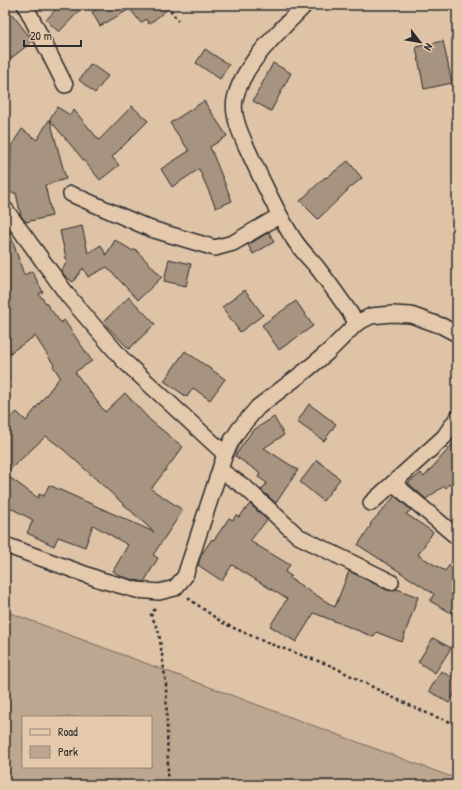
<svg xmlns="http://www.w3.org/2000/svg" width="462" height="790" font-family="'Patrick Hand',sans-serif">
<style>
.green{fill:#bda790;stroke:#74695e;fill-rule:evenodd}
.building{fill:#a69380;stroke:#2b2b2b}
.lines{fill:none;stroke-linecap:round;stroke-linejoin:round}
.minor-casing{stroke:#2b2b2b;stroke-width:18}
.path{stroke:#2b2b2b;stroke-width:2.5;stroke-dasharray:3 3;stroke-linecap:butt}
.minor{stroke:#e5c9ac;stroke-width:15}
</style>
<rect width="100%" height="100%" fill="#dec3a7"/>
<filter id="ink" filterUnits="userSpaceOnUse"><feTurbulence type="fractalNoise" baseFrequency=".025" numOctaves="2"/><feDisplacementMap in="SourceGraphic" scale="8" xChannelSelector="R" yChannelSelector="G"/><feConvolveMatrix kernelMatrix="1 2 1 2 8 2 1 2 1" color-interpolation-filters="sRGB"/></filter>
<g filter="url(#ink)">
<path class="green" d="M5,611L457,779V785H5ZM23,717H151V767H23Z"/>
<path class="building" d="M5,5L33,41L5,63Z
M60,5H85L59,32L46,20Z
M104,5H173L149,24L146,19L141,23L130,9L100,26L92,12Z
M443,41L452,83L424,89L416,47Z
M205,49L229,65L220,79L196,63Z
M273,63L291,73L271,111L253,101Z
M91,64L108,76L95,93L79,80Z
M204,101L227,136L210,147L232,201L216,208L199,169L172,187L161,169L189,151L170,123Z
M132,106L148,121L112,157L119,165L100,180L50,120L66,179L45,185L52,216L26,222L21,216L16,193H10L11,146L22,129L37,140L57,107L70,115L74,110L99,140Z
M348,161L362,178L351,187L318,219L300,201L325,177L326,178Z
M5,226L9,230L24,275L32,271L43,292L39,294L61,323L64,320L92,361L75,372L105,412L125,393L151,421L183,447L151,489L183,510L153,555L158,558L144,582L122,577L113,571L128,545L93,525L85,547L58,537L54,546L27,533L33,520L5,505V474L38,498L39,494L44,496L49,485L154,532L64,450L46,436L5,474V423L17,412L26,421L60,377L53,366L54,365L35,336L5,356Z
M82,226L88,253L101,245L106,255L115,240L133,251L135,249L162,277L138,300L107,267L88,277L83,268L73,282L66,277L61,271L67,262L60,231Z
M269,232L274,242L253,254L248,245Z
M169,259L191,264L186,286L164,281Z
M245,290L263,315L240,332L222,307Z
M129,297L155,324L129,349L103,322Z
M296,301L313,326L279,350L262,325Z
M185,351L225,379L210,400L193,388L187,397L164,381Z
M309,404L336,424L324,441L297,422Z
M274,417L284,435L264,448L298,470L276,503L261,490L267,483L258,477L260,473L235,456L252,431Z
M457,439V490L449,484L446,488L444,486L426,499L408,483L421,473L424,477Z
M317,460L340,479L323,501L300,482Z
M395,496L411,510L406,514L433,532L418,555L445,571L457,555V616L430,601L434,594L358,545L371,525L370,524Z
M250,504L267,520L250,541L290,565L285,572L291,576L289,578L335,607L349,571L387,590L392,591L397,589L418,597L402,642L376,632L374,637L314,613L296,642L270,626L287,599L232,565L222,581L198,565L201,555L212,539L214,540L229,518L233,520L236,515L239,517Z
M433,638L451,648L435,673L418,662Z
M441,671L457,680V690L449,703L429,691Z"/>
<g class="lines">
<defs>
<path id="minor" d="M25,5L65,85
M305,5C281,30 243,63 235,99C231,118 245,143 252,159C265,186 277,213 293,238C299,248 308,257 316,266C330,284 344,304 357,323
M71,194L151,229L215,248L233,243L279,216
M5,209L69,297L124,361L225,454
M220,470L246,488L298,536L391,582
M393,483L457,537
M371,503L444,437L457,418
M5,545L101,580L137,590L159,592L175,588L185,576L225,454L232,440L240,428L258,407L304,372L328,352L357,323L371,316L392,314L411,315L442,326L457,334"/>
</defs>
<use href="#minor" class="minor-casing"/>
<path class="path" d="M167,5L178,21
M188,598L223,623L265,642L332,666L390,696L433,716L457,724
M155,609L151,614L159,633L166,684L168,769L166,785"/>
<use href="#minor" class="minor"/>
</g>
</g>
<rect width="462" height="790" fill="none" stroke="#e5c9ac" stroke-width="20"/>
<rect x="10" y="10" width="442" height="770" fill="none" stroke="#2b2b2b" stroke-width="1.5" filter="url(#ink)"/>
<rect x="22" y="716" width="130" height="52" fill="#e5c9ac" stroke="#9b8a78"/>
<rect x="30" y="729" width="20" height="6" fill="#e5c9ac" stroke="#9b8a78"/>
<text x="58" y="736" font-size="12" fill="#2b2b2b">Road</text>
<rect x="30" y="746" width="20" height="12" fill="#bda790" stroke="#9b8a78"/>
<text x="58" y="756" font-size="12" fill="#2b2b2b">Park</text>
<g transform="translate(420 42) rotate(121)" stroke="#e5c9ac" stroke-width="3" paint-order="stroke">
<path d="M0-3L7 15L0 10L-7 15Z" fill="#2b2b2b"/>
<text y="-6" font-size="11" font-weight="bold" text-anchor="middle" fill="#2b2b2b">N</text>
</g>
<path d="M24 40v6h57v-6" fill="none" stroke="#2b2b2b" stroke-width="2"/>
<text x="30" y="40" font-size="12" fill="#2b2b2b" stroke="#e5c9ac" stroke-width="3" paint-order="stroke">20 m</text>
</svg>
